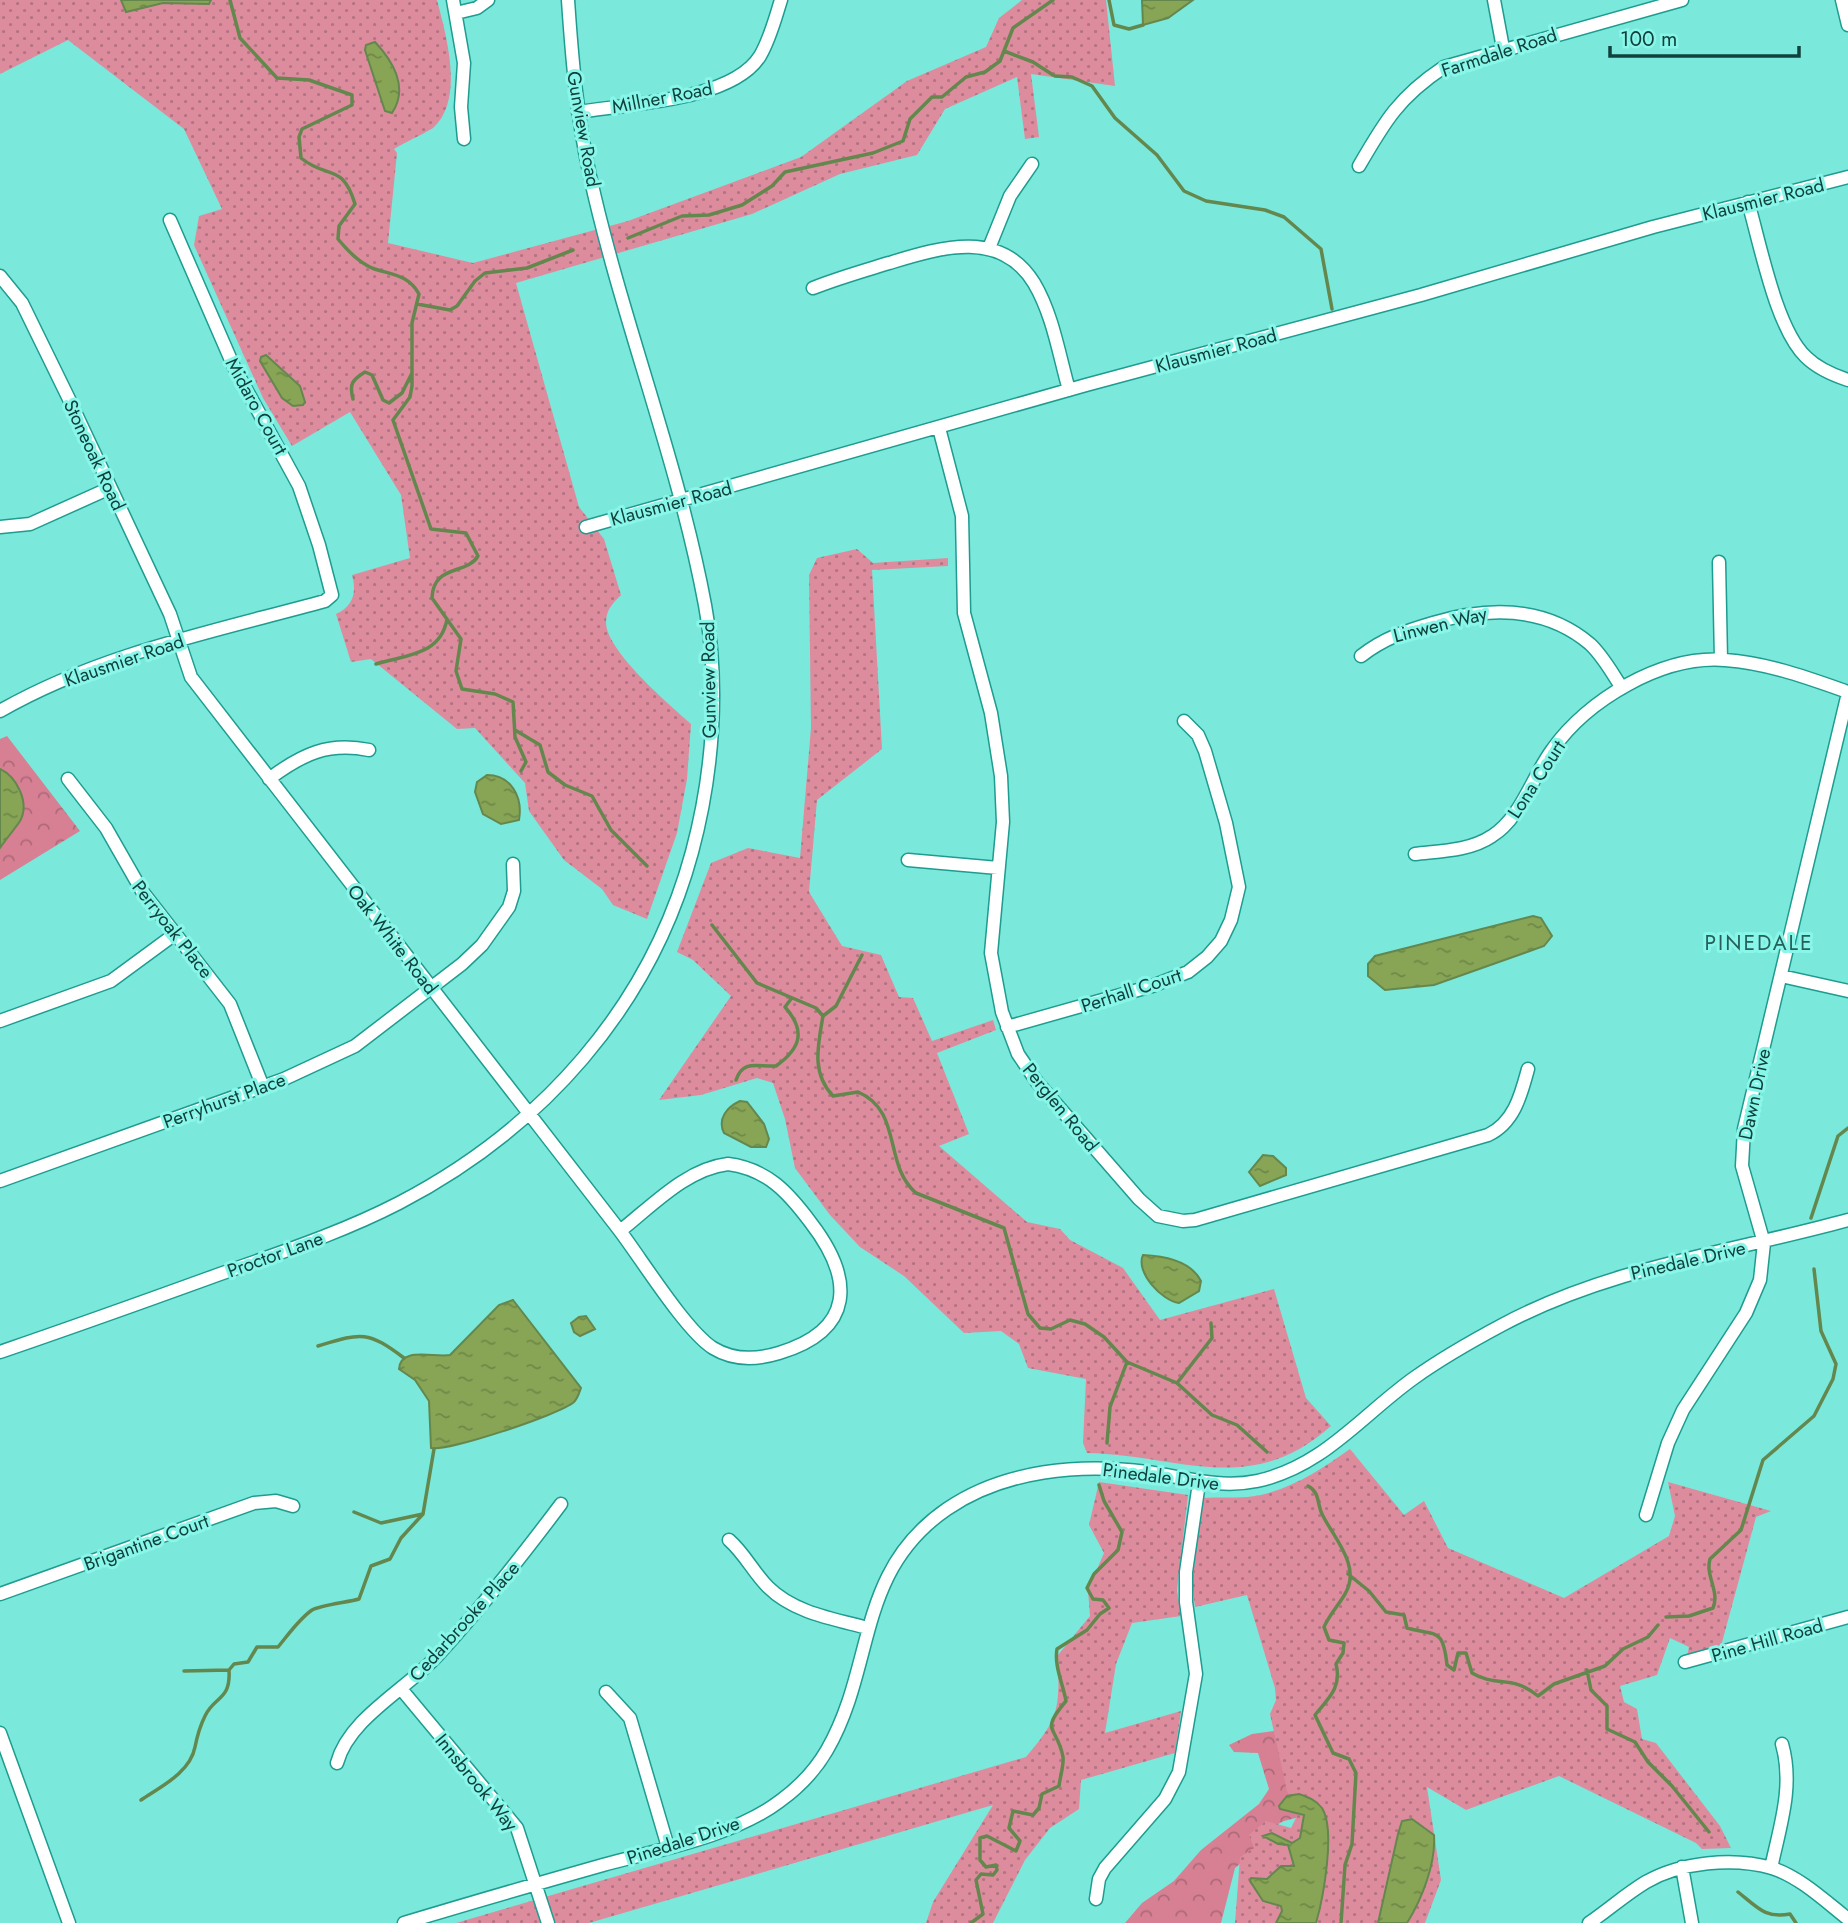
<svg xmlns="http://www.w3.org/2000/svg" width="1848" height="1923" font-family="Jost,sans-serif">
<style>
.forest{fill:url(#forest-crowns)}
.park{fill:url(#park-dots)}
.water{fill:url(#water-ripples);stroke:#64874e;stroke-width:2}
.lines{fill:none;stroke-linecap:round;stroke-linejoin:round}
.stream{stroke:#64874e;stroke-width:3.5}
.minor-casing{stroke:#1e9c90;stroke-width:15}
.minor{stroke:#fff;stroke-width:12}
.labels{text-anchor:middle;stroke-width:6;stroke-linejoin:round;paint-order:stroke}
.street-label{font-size:19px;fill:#10413c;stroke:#88f6e9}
.neighbourhood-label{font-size:21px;letter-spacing:2px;fill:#25615a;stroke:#88f6e9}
</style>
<defs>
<pattern id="forest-crowns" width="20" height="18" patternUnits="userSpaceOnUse" patternTransform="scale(1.75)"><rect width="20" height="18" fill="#d77f93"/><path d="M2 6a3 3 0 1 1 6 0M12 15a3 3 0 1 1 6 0" fill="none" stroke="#ad6a79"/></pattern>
<pattern id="park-dots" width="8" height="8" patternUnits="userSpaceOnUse" patternTransform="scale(1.75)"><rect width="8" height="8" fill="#dd8c9e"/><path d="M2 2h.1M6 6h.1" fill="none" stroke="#b27482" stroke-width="1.8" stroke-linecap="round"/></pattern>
<pattern id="water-ripples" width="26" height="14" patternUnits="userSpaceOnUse" patternTransform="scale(1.75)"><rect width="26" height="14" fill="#88a555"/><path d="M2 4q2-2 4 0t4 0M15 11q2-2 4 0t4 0" fill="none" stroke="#6e8848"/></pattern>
</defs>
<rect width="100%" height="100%" fill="#7ae8db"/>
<path class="forest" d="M7,736L80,831L0,880V739Z
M1282,1730L1318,1812L1284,1821L1257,1835L1254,1852L1235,1868L1221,1923H1125L1142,1903L1174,1881L1201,1850L1259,1804L1269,1789L1258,1753L1234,1752L1229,1745L1252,1734Z"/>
<path class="park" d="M0,0H437C446,35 465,99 433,128C429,131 402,144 394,149L397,153L388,243L473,263L628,221L801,157L907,81L986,47L999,18L1022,0H1106L1115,86L1031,74L1039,137L1025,139L1017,77L945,109L917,155L840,174L752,214L516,283L579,507L604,539L621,595C612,604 606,610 606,623C607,652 670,705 691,724L687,779L677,833L647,919L613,905L602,889L564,860L529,811L525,783L475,728L457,729L371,659L351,662L336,614C353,606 357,593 352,575L410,558L401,495L350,412L292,446L263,398L194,245L199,216L222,209L184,129L68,40L0,74Z
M857,549L873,563L948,558V566L872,570L882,749L817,800L809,892L842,946L881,955L899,997L913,998L932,1041L993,1020L996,1030L937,1053L969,1134L939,1146L1027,1222L1060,1229L1070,1240L1123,1268L1160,1320L1274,1289L1306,1398L1331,1426C1250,1498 1180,1455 1087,1453L1083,1443L1086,1379L1028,1368L1019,1344L1001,1331L964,1333L904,1276L860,1247L830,1215L795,1168L785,1119L773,1083L757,1078L701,1095L659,1100L731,996L693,960L677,952L711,863L748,848L800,858L811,728L809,575L817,558Z
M1350,1449L1404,1515L1424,1501L1448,1548L1564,1598L1669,1536L1675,1516L1668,1482L1771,1511L1756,1517L1721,1646L1687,1656L1689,1647L1670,1638L1657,1675L1620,1686L1624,1702L1637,1709L1642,1739L1656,1743L1720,1826L1731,1848L1702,1849L1696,1843L1559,1776L1466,1810L1427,1787L1441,1880L1425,1923H1235L1240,1857L1254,1848L1249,1835L1266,1821L1291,1828L1299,1812L1287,1791L1270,1714L1276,1700L1275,1688L1247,1595L1195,1607L1192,1583L1203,1498C1217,1497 1232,1498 1247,1497C1286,1493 1319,1471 1350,1449Z
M1099,1482L1188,1495L1177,1590L1181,1616L1132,1623L1116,1664L1105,1733L1181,1711L1175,1753L1081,1780L1079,1809L1050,1828L1025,1860L993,1923H926L933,1902L993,1805L589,1923H456L1026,1757C1061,1716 1059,1708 1058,1655L1090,1616L1088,1590L1104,1553L1089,1525Z"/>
<path class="water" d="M121,0H211L209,4L163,3L126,12Z
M1142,0H1193L1168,18L1143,25Z
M375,42C393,61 409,88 392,113L385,111L365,50L366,45Z
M266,355L300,386L305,402L303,405L293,406L282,398L260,361L261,357Z
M0,769C17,777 30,803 20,821C14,830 6,839 0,848Z
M487,775C511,775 523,797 519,820L501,824L483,814L475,792L477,782Z
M1533,916L1541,918L1552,936L1544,946L1434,985L1385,990L1368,976V964L1375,956Z
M740,1101L747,1102L764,1124L769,1139L766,1147H751L724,1133C717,1119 727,1107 740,1101Z
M1263,1155L1273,1156L1286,1168V1175L1260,1186L1249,1172Z
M1143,1255C1164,1256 1191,1261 1201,1281L1199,1291L1179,1303C1162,1301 1135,1272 1143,1255Z
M513,1300L581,1388C579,1393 578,1398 574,1402C559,1415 446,1452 431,1448L429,1401L415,1380L399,1369C401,1346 434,1358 450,1355L499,1305Z
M586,1316L595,1329L580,1336L574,1332L571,1323L579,1317Z
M1299,1794C1308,1797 1316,1800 1322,1808C1336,1830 1323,1899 1316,1923H1276L1282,1911L1281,1906L1263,1901L1250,1881L1251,1878L1267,1879L1281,1866H1294L1288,1845L1278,1844L1263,1836L1272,1833L1292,1843L1300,1838L1304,1815L1280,1809L1279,1806L1287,1796Z
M1412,1819L1434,1835C1436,1863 1422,1899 1407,1923H1378L1398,1834L1402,1821Z"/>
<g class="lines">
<path class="stream" d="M230,0L240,38L277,78L309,80L352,95V105L302,129L299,137L301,158C328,180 342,162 355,204L339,226L338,239C347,250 358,262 372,268C391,275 408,274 419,294L412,323V386L410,397L393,420L431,529L466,533L478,556C467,575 433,564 432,598L461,639L456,671L462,689L495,694L513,702L515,737L526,762L521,771
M1109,0L1114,25L1129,29L1143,25
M1004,51L1033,62L1053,75
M1055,76L1072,77L1092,86L1115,118L1157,155L1184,191L1206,201L1265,210L1284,217L1321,249L1332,309
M628,238L682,216L709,215L742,205L772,186L785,172L873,153L903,141L910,119L932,97H942L966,77L985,72L1000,61L1013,28L1053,0
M417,304L450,310L457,306L475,281L485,273L527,268L573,250
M353,399C349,384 352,380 365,372L372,375L383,400L389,403L402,393L412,373
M376,664C406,655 441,655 447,619
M515,730L540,745L548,772L565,785L592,796L611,830L647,866
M712,925L757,983L816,1008L823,1016
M862,955L836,1006L823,1016C818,1045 811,1073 833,1096L858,1092C903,1111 883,1165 916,1193L1004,1228L1028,1314L1040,1328L1051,1329L1070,1320L1085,1324L1104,1337L1127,1362L1177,1383L1212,1415L1237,1425L1267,1452
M736,1080C743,1059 758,1067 776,1066C801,1048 806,1031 785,1007L791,999
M1811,1218L1838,1136L1848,1128
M318,1346C361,1333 367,1330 404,1358
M1177,1383L1212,1338L1211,1323
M1107,1443L1110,1407L1127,1362
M1308,1486C1320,1492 1317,1504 1322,1514C1333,1537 1362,1566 1345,1594C1338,1606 1330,1614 1324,1627L1329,1640L1344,1643L1343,1653L1336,1664C1342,1687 1329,1698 1315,1715L1333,1753L1349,1759L1356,1773L1352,1844L1345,1865L1341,1923
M354,1512L381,1523L423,1514
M1348,1574L1369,1591L1386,1612L1404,1615L1407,1628C1436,1636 1443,1627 1447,1665L1454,1670L1458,1653H1466L1472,1673C1497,1688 1511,1674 1538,1696L1554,1684L1605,1666L1623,1649L1648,1637L1658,1625
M1666,1617L1689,1616L1713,1608C1720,1591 1705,1576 1710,1559L1741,1530L1763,1460L1814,1416L1833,1379L1836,1364L1821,1331L1814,1269
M1587,1670L1591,1690L1607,1706V1729L1635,1742L1648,1762L1672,1786L1709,1832
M184,1671L229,1670L234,1664L248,1662L257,1647H278C288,1635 299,1619 312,1610C320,1605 349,1602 359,1599L371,1566L390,1559L401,1538L423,1514L434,1449
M141,1800C160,1787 190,1773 195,1747C197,1737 200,1726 205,1716C214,1696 231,1701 229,1670
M1738,1892C1757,1907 1765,1919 1790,1914L1796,1923
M971,1923L983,1914L976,1880L981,1874L993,1875L997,1870L996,1865L986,1867L980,1860V1838L987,1836L1016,1851L1020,1841L1009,1828L1013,1811L1033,1815L1039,1808L1042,1794L1059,1786C1060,1777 1064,1765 1063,1757C1057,1725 1039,1733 1066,1701C1063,1684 1054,1666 1057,1649L1087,1630L1100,1614L1109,1608L1103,1600L1093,1599L1087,1588L1094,1574L1118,1550L1122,1532L1104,1501L1099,1485"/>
<defs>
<path id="minor" d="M453,0L464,63L461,107L464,139
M1494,0L1503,48
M1842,0L1848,25
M456,13L477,8L488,0
M578,112C628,104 732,101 760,56C770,39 775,19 781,0
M1359,166C1385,121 1399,97 1444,67L1682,0
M1748,202C1760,243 1776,329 1806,357C1818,369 1833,375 1848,380
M989,248L1010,196L1032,164
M0,276L22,303L68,397L170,614L191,677L620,1231
M813,288C838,278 863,271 889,263C939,248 1000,228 1034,283C1053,315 1059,355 1069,390
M939,428L962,516L964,613L991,713L1001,776L1003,822L991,953L1002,1012L1018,1054L1037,1082L1139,1199L1158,1216L1183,1221L1195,1220L1488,1135C1514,1123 1521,1095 1528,1069
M0,527L30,524L110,488
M586,527L1086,385L1421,295L1653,227L1848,177
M1719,562L1721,660
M1361,656C1384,638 1406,631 1433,623C1487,607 1544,605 1590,644C1603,656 1612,673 1622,688
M0,711C99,654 216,631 325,601L332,595L319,545L299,486L234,367L170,220
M68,779L106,828L142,891L230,1004L263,1087
M269,779C302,754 328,742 369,750
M1415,854C1440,851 1470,851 1492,836C1521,818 1532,777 1552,750C1587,700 1662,655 1725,660C1768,663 1808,678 1848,692
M908,860L998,868
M1781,976L1848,991
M0,1021L111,981L175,934
M1007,1027L1152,986L1188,972L1207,957L1221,941L1231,920L1239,887L1226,823L1205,751L1198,735L1184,721
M728,1164C767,1169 788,1192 811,1223C854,1279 855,1330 779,1353C756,1360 734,1361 713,1348C686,1331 642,1260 620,1231C652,1206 686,1169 728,1164Z
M0,1181L284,1079L355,1046L462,964L482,945L509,907L514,891L513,864
M0,1352C70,1328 140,1303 209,1278C273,1255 339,1234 399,1203C541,1129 650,1008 692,852C713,774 720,685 705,605C678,460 622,321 590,176C577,118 572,59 568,0
M1646,1515L1668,1443L1683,1410L1746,1313L1760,1280L1764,1243L1742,1166L1744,1129L1848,693
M729,1540C745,1554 753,1572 768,1587C794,1613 834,1619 868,1628
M0,1594L254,1503L276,1501L293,1506
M1685,1662L1848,1617
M402,1690L517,1828L548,1923
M606,1692L630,1718L668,1847
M0,1733L69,1923
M337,1763C349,1718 407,1689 438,1655C482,1607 522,1556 561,1504
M1682,1867L1692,1923
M1771,1868C1780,1826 1794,1786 1782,1744
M1096,1899L1099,1879L1105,1868L1165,1799L1179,1772L1196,1674L1186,1602V1572L1199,1483
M404,1923C470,1903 536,1884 603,1865C658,1850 734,1836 780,1801C798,1788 816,1769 827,1750C876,1665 855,1572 947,1509C1004,1470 1080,1463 1147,1472C1184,1477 1219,1489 1257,1481C1323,1467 1362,1415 1414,1378C1442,1358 1472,1341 1502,1325C1610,1267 1732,1252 1848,1220
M1589,1923C1608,1910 1626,1894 1646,1882C1681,1862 1733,1857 1772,1868C1800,1877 1825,1901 1848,1919"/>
</defs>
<use href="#minor" class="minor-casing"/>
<use href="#minor" class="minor"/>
</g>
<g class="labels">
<g class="street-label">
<text transform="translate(1499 52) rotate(-18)" y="7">Farmdale Road</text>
<text transform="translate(662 97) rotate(-11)" y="7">Millner Road</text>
<text transform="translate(584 129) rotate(80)" y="7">Gunview Road</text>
<text transform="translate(1763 199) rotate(-14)" y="7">Klausmier Road</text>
<text transform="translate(1216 350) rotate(-15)" y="7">Klausmier Road</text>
<text transform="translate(257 406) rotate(61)" y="7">Midaro Court</text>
<text transform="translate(95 455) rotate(65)" y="7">Stoneoak Road</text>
<text transform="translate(671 503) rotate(-15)" y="7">Klausmier Road</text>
<text transform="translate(1440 624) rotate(-14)" y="7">Linwen Way</text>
<text transform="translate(124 660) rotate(-19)" y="7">Klausmier Road</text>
<text transform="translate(708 680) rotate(-91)" y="7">Gunview Road</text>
<text transform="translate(1536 779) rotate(-57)" y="7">Lona Court</text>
<text transform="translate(173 929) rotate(52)" y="7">Perryoak Place</text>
<text transform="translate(393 939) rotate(52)" y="7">Oak White Road</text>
<text transform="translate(1131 990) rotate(-18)" y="7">Perhall Court</text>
<text transform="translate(1754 1094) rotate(-78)" y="7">Dawn Drive</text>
<text transform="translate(224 1100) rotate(-20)" y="7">Perryhurst Place</text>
<text transform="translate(1061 1107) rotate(51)" y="7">Perglen Road</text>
<text transform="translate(275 1254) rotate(-20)" y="7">Proctor Lane</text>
<text transform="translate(1688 1260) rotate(-13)" y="7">Pinedale Drive</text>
<text transform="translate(1161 1476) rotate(7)" y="7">Pinedale Drive</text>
<text transform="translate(146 1542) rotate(-20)" y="7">Brigantine Court</text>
<text transform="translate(464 1621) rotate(-48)" y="7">Cedarbrooke Place</text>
<text transform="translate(1767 1640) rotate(-16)" y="7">Pine Hill Road</text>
<text transform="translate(477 1782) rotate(51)" y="7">Innsbrook Way</text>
<text transform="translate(683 1840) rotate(-18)" y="7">Pinedale Drive</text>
</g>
<g class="neighbourhood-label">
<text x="1759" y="950">PINEDALE</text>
</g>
</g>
<path d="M1610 46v10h189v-10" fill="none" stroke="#10413c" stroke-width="3.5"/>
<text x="1620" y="46" font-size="21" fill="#10413c" stroke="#88f6e9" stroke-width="5" paint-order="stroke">100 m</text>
</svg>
